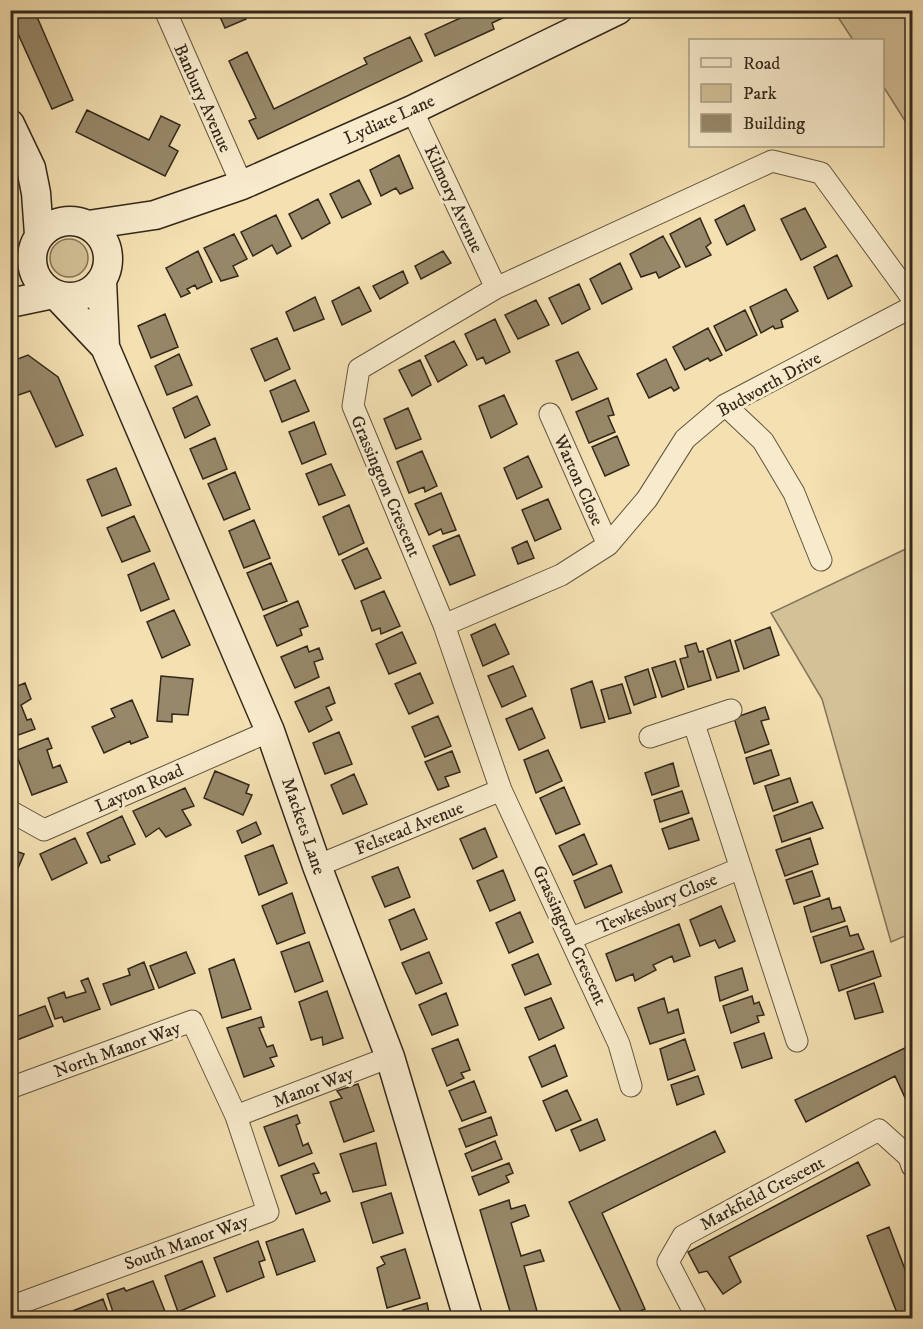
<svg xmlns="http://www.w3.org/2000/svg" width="923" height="1329" font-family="'IM FELL DW Pica',serif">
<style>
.green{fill:#d3c198;stroke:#83745a;stroke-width:1.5}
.building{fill:#978869;stroke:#33281c;stroke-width:1.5}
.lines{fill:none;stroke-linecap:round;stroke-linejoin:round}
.street-casing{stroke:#635641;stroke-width:23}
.secondary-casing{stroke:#33281c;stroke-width:31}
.street{stroke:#f8ebcc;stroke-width:21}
.secondary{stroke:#f8ebcc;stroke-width:28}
.labels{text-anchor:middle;stroke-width:6;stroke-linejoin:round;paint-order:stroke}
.street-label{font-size:18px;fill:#33281c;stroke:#f8ebcc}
</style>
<rect width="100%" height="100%" fill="#f4e0b1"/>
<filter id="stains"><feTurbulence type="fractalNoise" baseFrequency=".00333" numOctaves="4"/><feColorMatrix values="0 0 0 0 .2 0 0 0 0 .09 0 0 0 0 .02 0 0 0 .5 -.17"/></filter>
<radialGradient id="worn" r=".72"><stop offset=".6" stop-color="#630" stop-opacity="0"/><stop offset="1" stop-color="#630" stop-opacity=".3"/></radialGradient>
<path class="green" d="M834,11H912V132L883,86L882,40H853Z
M50 258a19 19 0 1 1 38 0a19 19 0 1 1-38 0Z
M912,546V933L891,942L822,699L771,613Z"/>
<path class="building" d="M10,10H34L73,100L52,109L10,16Z
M217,10H242L246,19L225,28Z
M478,10H520L492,23L494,29L435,56L425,34Z
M410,37L422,61L258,139L249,121L256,118L229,61L247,52L274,109L367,64L364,58Z
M87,110L149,140L161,116L180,125L169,146L178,151L165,176L76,132Z
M399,155L413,188L400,194L396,188L381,196L370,170Z
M359,180L371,204L342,218L330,194Z
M318,199L330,223L302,239L289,214Z
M744,205L755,230L727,245L715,220Z
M805,208L826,247L801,260L781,219Z
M276,215L291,246L277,254L272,245L253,256L241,232Z
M700,218L711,243L706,247L711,255L686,267L670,234Z
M234,234L247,259L233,266L238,276L221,281L204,248Z
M663,236L680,267L659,278L656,272L641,277L630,254Z
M198,251L212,282L197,289L195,285L187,289L190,293L181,297L166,268Z
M443,251L451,263L421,279L415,266Z
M837,255L852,286L828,299L814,267Z
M620,263L632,289L602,304L590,279Z
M403,271L408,283L380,299L373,286Z
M579,284L590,309L562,324L549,298Z
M359,287L371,311L342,325L332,301Z
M786,289L798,311L781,320L783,327L775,329L773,326L761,333L750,307Z
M315,297L324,319L294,331L286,312Z
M536,300L549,325L518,339L505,315Z
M745,310L757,335L726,351L714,326Z
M165,314L178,347L151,358L138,326Z
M495,319L510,352L486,364L483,357L477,360L465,334Z
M708,328L722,355L710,361L708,358L685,370L673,347Z
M277,338L290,369L265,381L251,349Z
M454,341L467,365L438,382L425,356Z
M578,352L597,389L572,400L556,361Z
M179,354L192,385L167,395L155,366Z
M28,355L58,377L83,435L56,447L30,391L10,398V362Z
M666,359L679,388L674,391L671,387L649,398L637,374Z
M420,360L431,385L412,396L399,370Z
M295,380L309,411L282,422L270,391Z
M504,395L517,424L491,438L479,406Z
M197,396L210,425L185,438L173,408Z
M608,398L614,415L608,416L615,432L589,443L576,412Z
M408,408L421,439L396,449L384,419Z
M314,422L326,454L302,464L289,432Z
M617,436L629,465L605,476L592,447Z
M215,438L227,469L203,479L190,449Z
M422,451L437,486L425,492L424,487L409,493L397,462Z
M528,456L542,487L517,499L504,468Z
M331,464L345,495L319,505L306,474Z
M116,468L131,505L102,516L87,480Z
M235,472L250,509L224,520L208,484Z
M441,493L456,530L443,534L441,529L429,535L415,504Z
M548,499L561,529L535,541L522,510Z
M349,505L364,543L339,555L323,517Z
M134,516L150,551L122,562L107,528Z
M254,520L270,558L244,568L229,531Z
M459,535L475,575L450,585L433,546Z
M527,541L534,558L518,564L512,548Z
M367,548L381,578L355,589L342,560Z
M154,563L169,599L141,611L128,575Z
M271,563L287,601L263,610L247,573Z
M384,591L400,626L381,634L380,628L372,631L361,601Z
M298,601L308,626L300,629L302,635L277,646L264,616Z
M174,610L190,645L162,658L147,622Z
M495,624L509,654L483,666L471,635Z
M770,627L779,655L744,669L735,641Z
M402,632L416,663L389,674L376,644Z
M730,640L739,671L717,678L707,649Z
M696,643L699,652L703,651L711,680L688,687L680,659L688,657L685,646Z
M307,646L309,652L319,648L323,659L314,662L319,677L295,688L281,657Z
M675,661L684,689L662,697L652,668Z
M513,666L526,696L502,707L488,676Z
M648,669L656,697L634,705L625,677Z
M420,673L433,703L409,714L395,684Z
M161,676L193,679L188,715L172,714V722L157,721Z
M592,681L605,722L581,728L571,689Z
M25,683L31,699L21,705L27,720L31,719L35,729L10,738V689Z
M622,684L631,713L609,719L601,690Z
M329,687L335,703L326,707L332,720L309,732L295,702Z
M132,700L148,737L131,744L130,741L104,753L92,727L115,717L111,709Z
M765,707L769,719L761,721L769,744L745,753L734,718Z
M532,708L545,738L519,750L506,719Z
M438,716L451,746L425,757L412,727Z
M339,732L352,764L325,774L313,743Z
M48,738L52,748L47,750L53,768L60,765L67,782L32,795L15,751Z
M548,750L562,781L536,793L524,760Z
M771,750L779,775L754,784L746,758Z
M452,751L460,772L445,777L449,786L438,790L425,762Z
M673,763L679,786L652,795L645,773Z
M215,771L249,785L246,793L252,795L243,815L204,798Z
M354,774L367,804L343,814L331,785Z
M790,778L798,802L773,811L765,786Z
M564,787L580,824L556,834L540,798Z
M185,788L194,806L182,810L191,825L166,837L159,828L146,837L133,811Z
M682,791L689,813L660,822L654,800Z
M812,802L823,828L782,842L774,816Z
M122,816L135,844L108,856L110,860L101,863L87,833Z
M692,818L699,840L669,849L662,829Z
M256,822L261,834L242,843L237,831Z
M485,828L497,857L473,869L460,839Z
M584,834L597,864L573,875L559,846Z
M75,838L87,863L52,880L40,854Z
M810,838L818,864L785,876L776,850Z
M273,845L287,883L259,895L245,856Z
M10,849L24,854L10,887Z
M611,865L622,892L585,908L574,881Z
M398,867L410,897L385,907L372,877Z
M503,870L515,900L490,911L477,881Z
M812,871L820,896L794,904L786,880Z
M292,893L305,933L277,944L262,906Z
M829,898L832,909L840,907L845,921L811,932L804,907Z
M721,906L735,941L719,948L715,940L700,946L690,920Z
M414,909L427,939L401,950L389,920Z
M520,912L533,942L509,953L496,923Z
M679,924L690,956L674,962L672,956L653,965L656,970L635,981L633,974L616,981L606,954Z
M847,926L850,936L858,934L864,949L821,963L813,937Z
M309,942L323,981L295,992L281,952Z
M873,951L881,976L839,991L831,965Z
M186,952L195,973L159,988L150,966Z
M429,952L442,983L416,994L402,963Z
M538,954L551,984L525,995L512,965Z
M234,959L251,1009L222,1018L209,969Z
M144,962L154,989L111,1005L103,984L130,975L128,969Z
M742,968L748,990L720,1001L715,977Z
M88,978L100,1009L64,1022L62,1017L55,1019L48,998L64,992L66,998L86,992L81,981Z
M874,983L883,1012L855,1019L847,992Z
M327,991L343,1038L323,1045L322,1037L311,1040L299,1002Z
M446,993L458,1025L432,1035L419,1005Z
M752,996L754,1004L759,1002L764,1015L757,1016L759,1022L731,1033L723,1006Z
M551,998L564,1028L539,1040L525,1008Z
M664,998L668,1013L678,1009L684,1033L650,1044L638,1008Z
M45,1006L53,1026L17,1040L10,1019Z
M261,1017L264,1027L259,1028L267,1047L273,1045L277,1056L270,1058L274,1066L244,1077L227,1028Z
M764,1033L772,1058L742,1068L734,1043Z
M458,1039L470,1070L461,1073L464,1078L447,1086L432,1049Z
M685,1039L695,1070L668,1080L660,1049Z
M555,1045L567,1076L542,1087L529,1057Z
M907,1047L912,1058V1113L895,1076L806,1122L795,1100Z
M698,1076L704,1094L677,1105L671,1085Z
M474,1081L486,1112L462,1121L449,1091Z
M358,1084L374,1131L344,1142L330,1102L342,1098L337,1091Z
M567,1090L581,1120L556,1131L543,1101Z
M297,1115L300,1123L296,1125L303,1146L308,1143L312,1153L279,1166L264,1127Z
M491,1117L497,1135L466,1147L459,1129Z
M597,1119L605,1140L580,1151L571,1130Z
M715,1131L725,1152L602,1213L645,1309L624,1318L569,1202Z
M495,1141L502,1159L472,1171L465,1154Z
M376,1143L386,1185L353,1192L340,1154Z
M858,1162L870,1185L729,1257L741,1282L723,1294L707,1271L699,1273L688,1252Z
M314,1163L319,1173L313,1174L321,1194L326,1192L330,1201L296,1214L281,1176Z
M509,1163L513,1173L506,1176L509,1182L479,1195L472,1177Z
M391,1193L403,1233L373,1243L361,1203Z
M509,1200L511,1209L525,1205L529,1216L511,1223L521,1256L540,1250L544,1261L524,1266L539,1318H512L480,1210Z
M889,1227L912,1288V1318H899L867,1236Z
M303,1229L315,1261L277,1275L266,1242Z
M258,1241L265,1260L259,1262L264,1277L227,1292L214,1258Z
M405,1249L420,1298L387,1308L377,1268L385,1264L381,1257Z
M202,1261L215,1296L178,1312L165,1276Z
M153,1281L166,1314L154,1318H125L123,1311L114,1315L107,1294L124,1288L126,1291Z
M103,1299L110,1318H67L65,1314Z
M427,1303L430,1318H403L406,1317L403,1310Z"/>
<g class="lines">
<defs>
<path id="street" d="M165,10L242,185
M412,110L496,288
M725,405L763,441L794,493L821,560
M550,414L608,545
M444,625L561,575L608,545L647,499L685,439L725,405L912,307
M694,724L797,1041
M650,737L731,710
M10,811L44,830L270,731
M317,866L501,790
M572,938L741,868
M631,1086L619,1044L501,790L444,625L353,406L359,369L496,288L772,161L821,173L912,298
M10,1088L192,1021L236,1116L268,1212L10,1307
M236,1116L390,1057
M697,1318L668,1262L683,1236L879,1130L909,1157L912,1166"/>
<path id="secondary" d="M10,124L31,168L36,193L39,235
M32 259a38 38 0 1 1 76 0a38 38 0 1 1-76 0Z
M88,225L155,215L242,185L412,110L618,10
M102,281L105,347
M56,295L105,347L270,731L317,866L390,1057L468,1318
M10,303L53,294"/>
</defs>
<use href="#street" class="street-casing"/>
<use href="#secondary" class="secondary-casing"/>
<use href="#street" class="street"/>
<use href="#secondary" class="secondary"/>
</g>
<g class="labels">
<g class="street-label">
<text transform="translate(203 98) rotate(66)" y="6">Banbury Avenue</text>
<text transform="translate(389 119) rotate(-24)" y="6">Lydiate Lane</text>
<text transform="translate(454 199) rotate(65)" y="6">Kilmory Avenue</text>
<text transform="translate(769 384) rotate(-29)" y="6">Budworth Drive</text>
<text transform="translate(579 480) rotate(66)" y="6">Warton Close</text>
<text transform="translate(386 486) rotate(67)" y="6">Grassington Crescent</text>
<text transform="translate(139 788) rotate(-24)" y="6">Layton Road</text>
<text transform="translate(304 826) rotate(71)" y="6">Mackets Lane</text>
<text transform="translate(409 828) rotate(-22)" y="6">Felstead Avenue</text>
<text transform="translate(657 903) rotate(-23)" y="6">Tewkesbury Close</text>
<text transform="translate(570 935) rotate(65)" y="6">Grassington Crescent</text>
<text transform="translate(117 1049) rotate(-20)" y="6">North Manor Way</text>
<text transform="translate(313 1087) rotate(-21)" y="6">Manor Way</text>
<text transform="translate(762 1193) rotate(-28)" y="6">Markfield Crescent</text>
<text transform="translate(186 1242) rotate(-20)" y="6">South Manor Way</text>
</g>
</g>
<rect width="923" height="1329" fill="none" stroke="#f4e0b1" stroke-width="36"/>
<rect x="12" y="12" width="899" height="1305" fill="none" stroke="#33281c" stroke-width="3"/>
<rect x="18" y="18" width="887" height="1293" fill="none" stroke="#33281c" stroke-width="1.5"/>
<rect x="689" y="39" width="195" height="108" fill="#f8ebcc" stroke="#a99d86" stroke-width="1.5"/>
<rect x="701" y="58" width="30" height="9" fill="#f8ebcc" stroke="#a99d86" stroke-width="1.5"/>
<text x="743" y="69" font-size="18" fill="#33281c">Road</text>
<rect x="701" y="84" width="30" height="18" fill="#d3c198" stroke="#a99d86" stroke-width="1.5"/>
<text x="743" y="99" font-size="18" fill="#33281c">Park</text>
<rect x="701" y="114" width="30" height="18" fill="#978869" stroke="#a99d86" stroke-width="1.5"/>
<text x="743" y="129" font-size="18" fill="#33281c">Building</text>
<rect width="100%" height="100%" filter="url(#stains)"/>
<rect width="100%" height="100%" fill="url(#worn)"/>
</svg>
